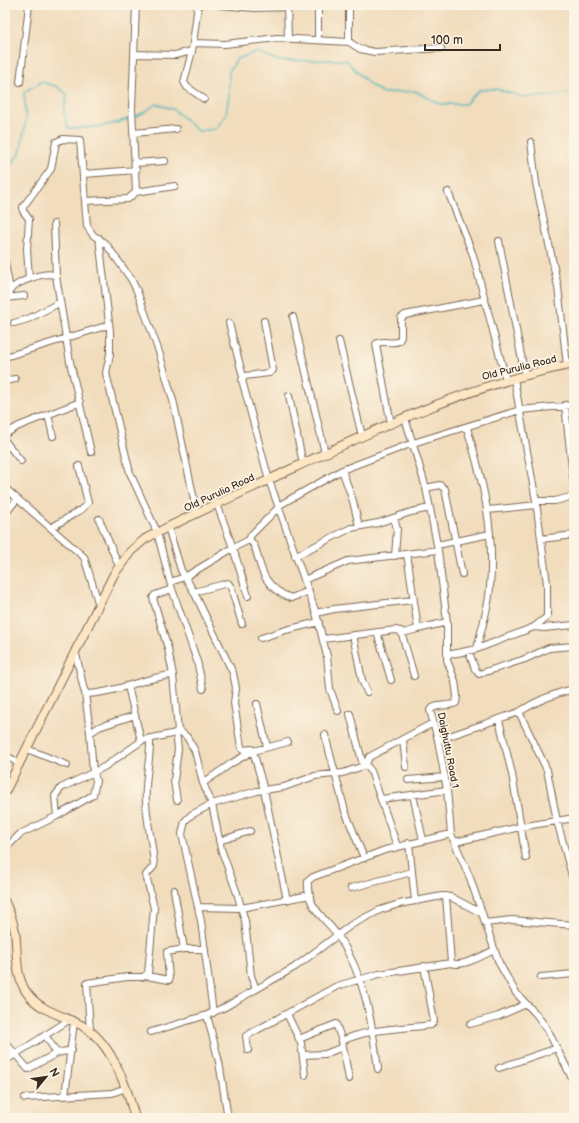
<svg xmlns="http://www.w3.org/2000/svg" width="579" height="1123" font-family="'Balsamiq Sans',sans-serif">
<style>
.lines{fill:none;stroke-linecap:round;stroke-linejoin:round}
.stream{stroke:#45b5bb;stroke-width:1.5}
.street-casing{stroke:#7b6855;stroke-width:8}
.secondary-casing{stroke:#7b6855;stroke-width:10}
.street{stroke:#fff;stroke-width:6}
.secondary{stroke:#fce6c4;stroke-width:8}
.labels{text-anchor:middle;stroke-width:3.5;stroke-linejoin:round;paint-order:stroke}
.street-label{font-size:10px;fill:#3b2a1e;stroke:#fcf5e5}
</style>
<rect width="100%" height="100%" fill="#fcf5e5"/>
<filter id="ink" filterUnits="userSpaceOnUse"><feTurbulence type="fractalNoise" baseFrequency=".025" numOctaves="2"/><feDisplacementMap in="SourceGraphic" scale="8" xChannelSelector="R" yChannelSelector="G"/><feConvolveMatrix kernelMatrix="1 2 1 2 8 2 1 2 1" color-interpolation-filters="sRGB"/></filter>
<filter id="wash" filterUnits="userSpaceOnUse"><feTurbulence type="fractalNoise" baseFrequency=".012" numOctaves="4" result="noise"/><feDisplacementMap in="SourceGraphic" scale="16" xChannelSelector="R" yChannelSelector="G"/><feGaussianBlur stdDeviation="0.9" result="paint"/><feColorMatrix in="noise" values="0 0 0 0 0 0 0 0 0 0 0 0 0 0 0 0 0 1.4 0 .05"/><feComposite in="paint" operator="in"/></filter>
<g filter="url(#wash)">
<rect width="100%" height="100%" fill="#f1dcbc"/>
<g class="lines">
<path class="stream" d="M134,117L143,113L156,104L173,109L198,131L216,129L226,115L229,95V71L237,59L257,52L279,61L346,60L370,85L383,93L415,91L440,104H465L479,90L496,89L523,97L554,96L574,92
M5,170L20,154L26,120L24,92L41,82L56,86L67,94L64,112L68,128C90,129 109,127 130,118"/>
</g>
</g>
<g filter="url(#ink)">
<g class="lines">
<defs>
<path id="street" d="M220,5L255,8L287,7
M287,5L288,39
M318,5V40
M349,42V5
M193,43L225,44L277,38L349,42L360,49L375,52L441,48
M192,51L184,82L187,87L204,99
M135,54L175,55L192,51L198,5
M20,82L29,5
M134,133L176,129
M531,142L536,183L558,287L567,365
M135,163L165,161
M84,174L136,170
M136,192L175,186
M448,192L473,255L506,380
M85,201L128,199L136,192L132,108L136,5
M54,224L56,276
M99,238L110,331V354L106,373L130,473L157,532L172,589L197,661L203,689
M499,241L525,376
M5,263L10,290
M29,279L27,249L29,219L23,211V207L51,169L56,142L63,139L80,140L87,226L93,235L106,244L131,279L137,291L159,352L174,404L197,514
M5,298L24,296
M9,298L10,290C17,282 46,270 56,276L70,362L91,452
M293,317L325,453
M264,321L273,370L269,373L245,376L242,380L269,480L316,613L327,656L330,689L338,711
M14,323L28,319L59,303
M229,323L243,377
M339,341L362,436
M5,357L109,325
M514,379L536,501L541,539L574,535
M5,381L15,379
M289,396L303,464
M565,405L574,486
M48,415L53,436
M405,418L426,488L438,550L447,622V660L455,681L457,696L456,703C448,707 437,703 430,710L438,740L447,790L451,834L470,878L499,963L516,993L536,1014L547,1029L574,1082
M391,424L376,344C383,339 392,345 399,341L401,337V318L405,315L484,300
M5,434L19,426L80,402
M5,441L21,461
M342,470L353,501L359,526
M5,488L84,557L98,602
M426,488L440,485L445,489L462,574
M536,501H555L574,496
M488,510L537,505
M5,514L17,499
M394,518L397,529L395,556
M99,519L119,566
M168,527L181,570L194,592L233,673L236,688L234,703L241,747L243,750L252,749L253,751L264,790L287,900
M51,528L82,509L88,503L79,466
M249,540L251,535L278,508V506L342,470L413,443L520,410L574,405
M437,545L490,534
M407,554L418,629L447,622
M295,556L351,528L378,523L411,512L430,508
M304,580L348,561L438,550
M170,582L185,577L233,548L217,504
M172,589L155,595L153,598L168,649L173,675L178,731
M194,592L228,583L231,587L242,624
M248,596L233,548L249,540C263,548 252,584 291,598L309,591
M316,613L334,609L413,600
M534,627L544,628L574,625
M377,632L391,680
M403,633L418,629
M353,635L362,680L367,692
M261,638L286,630L319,622
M323,639L395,630L401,631L414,676
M477,649L534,627L547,617V584L541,539
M75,650L84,690L87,694C117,693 144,677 173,675
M469,652L475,669L479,674L525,659L549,648L574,646
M447,655L477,649C481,629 489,607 490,587C495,531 483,480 467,428
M128,686L141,741
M85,693L90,733
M257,704L267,747
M519,712C536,701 553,694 573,689L574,692
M350,714L363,765
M499,720L512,774L526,858
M176,732L178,749L174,781L177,800
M325,735L345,811L364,858
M403,739L406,767
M438,740L519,712L547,770L557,821L574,883
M27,749L67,765
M5,755L20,764
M366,765L369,757L433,723
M93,772L90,733L99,727L135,715
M408,780L445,777
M203,783L232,763L253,751L288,742
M413,795L423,840
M382,799L447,790
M57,816L93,795L96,781L94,772
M219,841L250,831
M455,842L520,827L574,818
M409,843L415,901
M5,849L20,834L57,816L55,796L61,788L104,767L143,740L181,732L187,737L195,751L203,783L212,804L221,849L237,893L245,921L251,976L256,989
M351,888L412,872
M446,896L451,963C461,968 484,955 494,950
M198,907L241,908L310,895
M485,923L512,920L574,925
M184,949H205
M147,976L169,980L167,952L184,949L174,890
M541,977L574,974
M213,1013L201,921L182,834L185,821L191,815L212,804L257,791L284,787L315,776L343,773L366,765L371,771L397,846
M287,1014L301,1043L305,1075
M207,1015L219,1062L228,1118
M470,1024L499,1016L526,1004
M90,1031L87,983L127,977H143L148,973L154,908L146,875L154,866C153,845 147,824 146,802C144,780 151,760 150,738
M151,1032L207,1015L225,1007L295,967L351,925L380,910L399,904L442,896L451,897L481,913
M45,1035L57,1053
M299,1039L336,1024L342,1041
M5,1042L28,1069L57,1053L72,1050
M248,1050L246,1036L337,986L379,974L451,963
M303,1055L325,1054L343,1047
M5,1061L69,1020
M499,1068L557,1048
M378,1069C372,1022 365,975 338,936C325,917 306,908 308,881L313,877L385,850L451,834
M349,1079L342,1041C368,1028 402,1029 431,1025L434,1021L424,966
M65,1096L74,1022
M25,1098L112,1093L126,1088"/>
<path id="secondary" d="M5,792L114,574L131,551L145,539C189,515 236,496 281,474C376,429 470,384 574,364
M5,902C9,912 13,920 15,931C18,951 14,975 27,993C40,1011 62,1015 81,1025C111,1041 127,1087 135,1118"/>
</defs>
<use href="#street" class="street-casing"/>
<use href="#secondary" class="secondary-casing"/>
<use href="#street" class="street"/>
<use href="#secondary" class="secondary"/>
</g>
</g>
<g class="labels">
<g class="street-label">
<text transform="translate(519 367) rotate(-14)" y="4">Old Purulia Road</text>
<text transform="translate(219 492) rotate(-25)" y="4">Old Purulia Road</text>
<text transform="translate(449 750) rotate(79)" y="4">Daighuttu Road 1</text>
</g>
</g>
<rect width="579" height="1123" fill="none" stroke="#fcf5e5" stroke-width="20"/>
<g transform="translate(46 1077) rotate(61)" stroke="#fcf5e5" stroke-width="3" paint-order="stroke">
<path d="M0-3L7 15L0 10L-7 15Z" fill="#3b2a1e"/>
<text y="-6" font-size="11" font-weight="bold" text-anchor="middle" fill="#3b2a1e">N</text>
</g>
<path d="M425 44v6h75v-6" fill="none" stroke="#3b2a1e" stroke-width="2"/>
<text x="431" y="44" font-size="12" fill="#3b2a1e" stroke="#fcf5e5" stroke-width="3" paint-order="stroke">100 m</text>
</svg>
